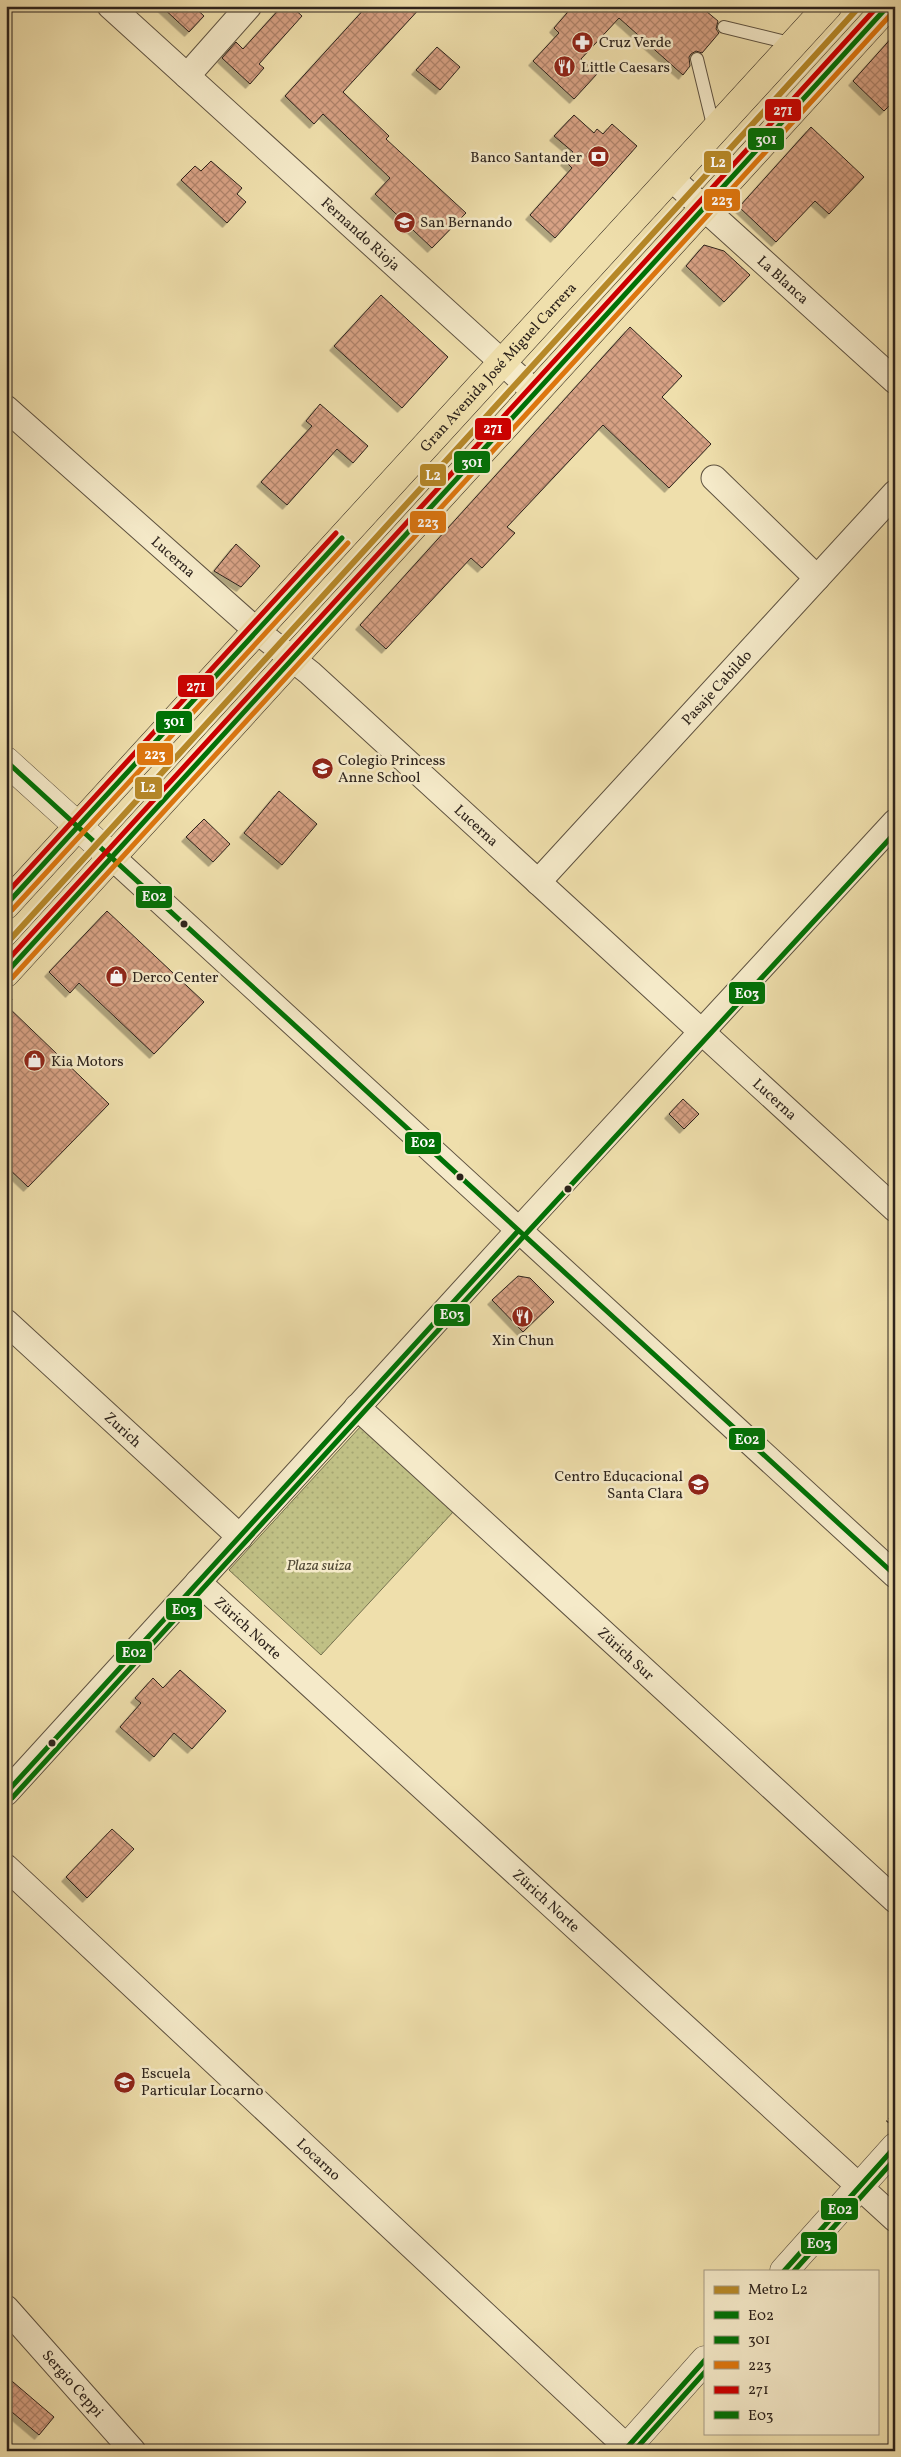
<svg xmlns="http://www.w3.org/2000/svg" width="901" height="2457" font-family="Vollkorn,serif">
<style>
.park{fill:url(#park-dots);stroke:#767250}
.building{fill:url(#building-cross-hatch);stroke:#2d231c;filter:url(#shadow)}
.lines{fill:none;stroke-linecap:round;stroke-linejoin:round}
.service-casing{stroke:#5e5240;stroke-width:14}
.minor-casing{stroke:#5e5240;stroke-width:27}
.tertiary-casing{stroke:#5e5240;stroke-width:29}
.primary-casing{stroke:#2d231c;stroke-width:29}
.path{stroke:#2d231c;stroke-width:3;stroke-dasharray:1 2.5;stroke-linecap:butt}
.service{stroke:#f5eac9;stroke-width:12}
.minor{stroke:#f5eac9;stroke-width:25}
.tertiary{stroke:#f5eac9;stroke-width:28}
.primary{stroke:#efdfac;stroke-width:28}
.bus-1-casing{stroke:#f5eac9;stroke-width:9}
.bus-2-casing{stroke:#f5eac9;stroke-width:9}
.bus-3-casing{stroke:#f5eac9;stroke-width:9}
.bus-4-casing{stroke:#f5eac9;stroke-width:9}
.bus-5-casing{stroke:#f5eac9;stroke-width:9}
.bus-1{stroke:#007106;stroke-width:5}
.bus-2{stroke:#007106;stroke-width:5}
.bus-3{stroke:#dd760f;stroke-width:5}
.bus-4{stroke:#c00;stroke-width:5}
.bus-5{stroke:#007106;stroke-width:5}
.metro-1-casing{stroke:#f5eac9;stroke-width:10}
.metro-1{stroke:#b68828;stroke-width:6}
.bus-dot{fill:#2d231c;stroke:#f5eac9;stroke-width:2}
.labels{text-anchor:middle;stroke-width:5;stroke-linejoin:round;paint-order:stroke}
.poi-label{font-size:15px;fill:#2d231c;stroke:#f5eac9;text-anchor:start}
.street-label{font-size:15px;fill:#2d231c;stroke:#f5eac9}
.park-label{font-size:15px;font-style:italic;fill:#524a36;stroke:#f5eac9}
.line-badge{stroke:#f5eac9;stroke-width:2}
.badge-label{font-size:14px;text-anchor:middle;font-weight:bold;fill:#fff}
</style>
<defs>
<pattern id="park-dots" width="8" height="8" patternUnits="userSpaceOnUse" patternTransform="scale(1.25)"><rect width="8" height="8" fill="#c0c085"/><path d="M2 2h.1M6 6h.1" fill="none" stroke="#a5a572" stroke-width="1.8" stroke-linecap="round"/></pattern>
<pattern id="building-cross-hatch" width="8" height="8" patternUnits="userSpaceOnUse" patternTransform="scale(1.25)"><rect width="8" height="8" fill="#d7a184"/><path d="M0 0l8 8M0 8l8-8" fill="none" stroke="#af836b"/></pattern>
<filter id="shadow"><feDropShadow dx="-4.5" dy="4.5" stdDeviation="0" flood-color="#0004"/></filter>
</defs>
<rect width="100%" height="100%" fill="#efdfac"/>
<filter id="stains"><feTurbulence type="fractalNoise" baseFrequency=".004" numOctaves="4"/><feColorMatrix values="0 0 0 0 .2 0 0 0 0 .09 0 0 0 0 .02 0 0 0 .5 -.17"/></filter>
<radialGradient id="worn" r=".72"><stop offset=".6" stop-color="#630" stop-opacity="0"/><stop offset="1" stop-color="#630" stop-opacity=".3"/></radialGradient>
<path class="park" d="M361,1426L454,1511L321,1655L229,1570Z"/>
<path class="building" d="M161,6H193L204,16L189,32Z
M282,6H291L302,16L259,64L264,68L250,84L222,58L236,42L243,49Z
M367,6H422L343,92L389,136L386,139L466,213L432,248L375,194L390,178L323,114L314,124L285,96Z
M573,6H700L718,21L716,29L719,33L702,53L696,51L691,54L689,57L690,66L683,75L619,18L581,59L597,74L574,99L533,61L559,33L554,28Z
M895,34V100L884,111L853,81Z
M437,47L460,67L440,90L416,70Z
M574,115L594,133L597,129L603,134L612,124L637,146L555,238L530,215L572,168L565,161L573,152L554,136Z
M811,127L864,177L829,214L815,201L776,242L739,207Z
M211,161L242,188L237,194L246,202L227,223L181,180L195,166L201,171Z
M704,245L724,251L750,275L724,302L686,266Z
M381,295L448,357L402,408L334,346Z
M630,327L682,376L662,397L711,444L669,488L603,425L507,527L515,533L482,568L471,558L386,649L360,625Z
M320,404L368,446L353,463L337,449L287,505L261,482L312,426L306,421Z
M236,544L260,566L241,587L214,571Z
M279,791L317,824L282,865L244,833Z
M204,819L230,844L213,862L186,837Z
M107,911L204,1002L154,1054L79,983L70,993L49,972Z
M6,1005L109,1104L28,1187L6,1166Z
M683,1099L699,1114L684,1129L669,1114Z
M518,1276L530,1278L554,1302L523,1332L492,1300Z
M180,1670L226,1711L192,1749L174,1733L154,1757L120,1727L141,1703L135,1698L153,1678L163,1688Z
M112,1829L134,1849L87,1898L66,1877Z
M6,2376L54,2417L39,2435L6,2407Z"/>
<g class="lines">
<defs>
<path id="service" d="M724,27L794,44
M697,59L714,129"/>
<g id="minor">
<path id="s1" d="M110,6L536,393"/>
<path d="M187,76L249,6"/>
<path id="s2" d="M672,179L895,381"/>
<path id="s3" d="M6,408L257,631L310,673L895,1209"/>
<path d="M714,478L817,578"/>
<path d="M112,857L895,1575"/>
<path id="s4" d="M538,882L895,493"/>
<path id="s5" d="M6,1322L240,1537"/>
<path id="s6" d="M357,1407L895,1900"/>
<path id="s7" d="M198,1582L895,2219"/>
<path d="M6,1793L518,1231L895,822"/>
<path id="s8" d="M6,1867L631,2451"/>
<path id="s9" d="M6,2308L133,2451"/>
</g>
<path id="tertiary" d="M6,761L112,857
M784,2271L895,2147
M624,2451L705,2360"/>
<g id="primary">
<path id="s10" d="M6,905L828,6"/>
<path d="M6,973L888,6"/>
</g>
</defs>
<use href="#service" class="service-casing"/>
<use href="#minor" class="minor-casing"/>
<use href="#tertiary" class="tertiary-casing"/>
<use href="#primary" class="primary-casing"/>
<path class="path" d="M6,1004L13,997
M887,2122L895,2114"/>
<use href="#service" class="service"/>
<use href="#minor" class="minor"/>
<use href="#tertiary" class="tertiary"/>
<use href="#primary" class="primary"/>
<defs>
<path id="bus-1" d="M6,761L895,1575
M6,1793L518,1231
M784,2271L895,2147
M624,2451L705,2360"/>
<path id="bus-2" d="M6,905L342,538
M6,973L888,6"/>
<path id="bus-3" d="M12,910L348,543
M12,978L894,11"/>
<path id="bus-4" d="M6,894L336,533
M6,962L878,6"/>
<path id="bus-5" d="M12,1798L524,1236L895,833
M794,2271L895,2159
M634,2451L705,2372"/>
</defs>
<use href="#bus-1" class="bus-1-casing"/>
<use href="#bus-2" class="bus-2-casing"/>
<use href="#bus-3" class="bus-3-casing"/>
<use href="#bus-4" class="bus-4-casing"/>
<use href="#bus-5" class="bus-5-casing"/>
<use href="#bus-1" class="bus-1"/>
<use href="#bus-2" class="bus-2"/>
<use href="#bus-3" class="bus-3"/>
<use href="#bus-4" class="bus-4"/>
<use href="#bus-5" class="bus-5"/>
<defs>
<path id="metro-1" d="M6,944L860,6"/>
</defs>
<use href="#metro-1" class="metro-1-casing"/>
<use href="#metro-1" class="metro-1"/>
</g>
<defs>
<symbol id="pharmacy-disc" viewBox="-11 -11 22 22"><circle r="9.5" fill="#8f2418" stroke="#f5eac9"/><path d="M-2-6h4v4h4v4h-4v4h-4v-4h-4v-4h4Z" fill="#fff"/></symbol>
<symbol id="restaurant-disc" viewBox="-11 -11 22 22"><circle r="9.5" fill="#8f2418" stroke="#f5eac9"/><path d="M-5-6h1v4h1v-4h1v4h1v-4h1v5L-1.5 .5V6h-2V.5L-5-1ZM5-6V6H3V1.5H1.5Q1.5-4 5-6Z" fill="#fff"/></symbol>
<symbol id="bank-disc" viewBox="-11 -11 22 22"><circle r="9.5" fill="#8f2418" stroke="#f5eac9"/><path d="M-6-4H6V4H-6ZM0-2.3a2.3 2.3 0 1 0 0 4.6a2.3 2.3 0 1 0 0-4.6Z" fill="#fff"/></symbol>
<symbol id="school-disc" viewBox="-11 -11 22 22"><circle r="9.5" fill="#8f2418" stroke="#f5eac9"/><path d="M0-5L7-2L0 1L-7-2ZM-4 1L0 2.5L4 1V4Q0 6-4 4Z" fill="#fff"/></symbol>
<symbol id="shop-disc" viewBox="-11 -11 22 22"><circle r="9.5" fill="#8f2418" stroke="#f5eac9"/><path d="M-5-2.5h2.3a2.7 3.5 0 0 1 5.4 0H5L5.5 6h-11ZM-1.5-2.5h3a1.5 2.3 0 0 0-3 0Z" fill="#fff"/></symbol>
</defs>
<g fill-rule="evenodd">
<use href="#pharmacy-disc" x="570" y="30" width="25" height="25"/>
<use href="#restaurant-disc" x="552" y="54" width="25" height="25"/>
<use href="#bank-disc" x="586" y="144" width="25" height="25"/>
<use href="#school-disc" x="392" y="210" width="25" height="25"/>
<use href="#school-disc" x="310" y="756" width="25" height="25"/>
<use href="#shop-disc" x="104" y="964" width="25" height="25"/>
<use href="#shop-disc" x="22" y="1048" width="25" height="25"/>
<use href="#restaurant-disc" x="510" y="1304" width="25" height="25"/>
<use href="#school-disc" x="686" y="1472" width="25" height="25"/>
<use href="#school-disc" x="112" y="2070" width="25" height="25"/>
</g>
<g class="bus-dot">
<circle cx="184" cy="924" r="4.5"/>
<circle cx="460" cy="1177" r="4.5"/>
<circle cx="568" cy="1189" r="4.5"/>
<circle cx="52" cy="1743" r="4.5"/>
</g>
<g class="labels">
<g class="poi-label">
<text x="599" y="47">Cruz Verde</text>
<text x="581" y="72">Little Caesars</text>
<text x="582" y="162" text-anchor="end">Banco Santander</text>
<text x="420" y="227">San Bernando</text>
<text x="338" y="765">Colegio Princess<tspan x="338" dy="17">Anne School</tspan></text>
<text x="132" y="982">Derco Center</text>
<text x="51" y="1066">Kia Motors</text>
<text x="523" y="1345" text-anchor="middle">Xin Chun</text>
<text x="683" y="1481" text-anchor="end">Centro Educacional<tspan x="683" dy="17">Santa Clara</tspan></text>
<text x="141" y="2078">Escuela<tspan x="141" dy="17">Particular Locarno</tspan></text>
</g>
<g class="street-label">
<text dy="5" stroke="none"><textPath href="#s1" startOffset="339">Fernando Rioja</textPath></text>
<text dy="5" stroke="none"><textPath href="#s2" startOffset="150">La Blanca</textPath></text>
<text dy="5" stroke="none"><textPath href="#s10" startOffset="729">Gran Avenida José Miguel Carrera</textPath></text>
<text dy="5" stroke="none"><textPath href="#s3" startOffset="224">Lucerna</textPath></text>
<text dy="5" stroke="none"><textPath href="#s4" startOffset="264">Pasaje Cabildo</textPath></text>
<text dy="5" stroke="none"><textPath href="#s3" startOffset="629">Lucerna</textPath></text>
<text dy="5" stroke="none"><textPath href="#s3" startOffset="1034">Lucerna</textPath></text>
<text dy="5" stroke="none"><textPath href="#s5" startOffset="159">Zurich</textPath></text>
<text dy="5" stroke="none"><textPath href="#s7" startOffset="68">Zürich Norte</textPath></text>
<text dy="5" stroke="none"><textPath href="#s6" startOffset="365">Zürich Sur</textPath></text>
<text dy="5" stroke="none"><textPath href="#s7" startOffset="472">Zürich Norte</textPath></text>
<text dy="5" stroke="none"><textPath href="#s8" startOffset="428">Locarno</textPath></text>
<text dy="5" stroke="none"><textPath href="#s9" startOffset="101">Sergio Ceppi</textPath></text>
</g>
<g class="park-label">
<text x="319" y="1570">Plaza suiza</text>
</g>
</g>
<g class="line-badge">
<rect x="764" y="98" width="38" height="24" rx="5" fill="#c00"/>
<rect x="747" y="127" width="38" height="24" rx="5" fill="#007106"/>
<rect x="703" y="150" width="29" height="24" rx="5" fill="#b68828"/>
<rect x="703" y="188" width="38" height="24" rx="5" fill="#dd760f"/>
<rect x="474" y="417" width="38" height="24" rx="5" fill="#c00"/>
<rect x="453" y="450" width="38" height="24" rx="5" fill="#007106"/>
<rect x="419" y="463" width="28" height="24" rx="5" fill="#b68828"/>
<rect x="409" y="510" width="38" height="24" rx="5" fill="#dd760f"/>
<rect x="177" y="674" width="38" height="24" rx="5" fill="#c00"/>
<rect x="155" y="710" width="38" height="24" rx="5" fill="#007106"/>
<rect x="136" y="742" width="38" height="24" rx="5" fill="#dd760f"/>
<rect x="134" y="776" width="29" height="24" rx="5" fill="#b68828"/>
<rect x="135" y="885" width="38" height="24" rx="5" fill="#007106"/>
<rect x="728" y="981" width="38" height="24" rx="5" fill="#007106"/>
<rect x="404" y="1131" width="38" height="24" rx="5" fill="#007106"/>
<rect x="433" y="1303" width="38" height="24" rx="5" fill="#007106"/>
<rect x="728" y="1427" width="38" height="24" rx="5" fill="#007106"/>
<rect x="165" y="1597" width="38" height="24" rx="5" fill="#007106"/>
<rect x="115" y="1640" width="38" height="24" rx="5" fill="#007106"/>
<rect x="820" y="2197" width="39" height="24" rx="5" fill="#007106"/>
<rect x="800" y="2231" width="38" height="24" rx="5" fill="#007106"/>
</g>
<g class="badge-label">
<text x="783" y="115">271</text>
<text x="766" y="144">301</text>
<text x="718" y="167">L2</text>
<text x="722" y="205">223</text>
<text x="493" y="433">271</text>
<text x="472" y="467">301</text>
<text x="433" y="480">L2</text>
<text x="428" y="527">223</text>
<text x="196" y="691">271</text>
<text x="174" y="726">301</text>
<text x="155" y="759">223</text>
<text x="148" y="792">L2</text>
<text x="154" y="901">E02</text>
<text x="747" y="998">E03</text>
<text x="423" y="1147">E02</text>
<text x="452" y="1319">E03</text>
<text x="747" y="1444">E02</text>
<text x="184" y="1614">E03</text>
<text x="134" y="1657">E02</text>
<text x="840" y="2214">E02</text>
<text x="819" y="2248">E03</text>
</g>
<rect width="901" height="2457" fill="none" stroke="#efdfac" stroke-width="25"/>
<rect x="8" y="8" width="886" height="2442" fill="none" stroke="#2d231c" stroke-width="2.5"/>
<rect x="12" y="12" width="876" height="2432" fill="none" stroke="#2d231c"/>
<rect x="704" y="2270" width="175" height="165" fill="#f5eac9" stroke="#a59a84"/>
<rect x="714" y="2286" width="25" height="8" fill="#b68828" stroke="#a59a84"/>
<text x="748" y="2294" font-size="15" fill="#2d231c">Metro L2</text>
<rect x="714" y="2311" width="25" height="8" fill="#007106" stroke="#a59a84"/>
<text x="748" y="2320" font-size="15" fill="#2d231c">E02</text>
<rect x="714" y="2336" width="25" height="8" fill="#007106" stroke="#a59a84"/>
<text x="748" y="2344" font-size="15" fill="#2d231c">301</text>
<rect x="714" y="2361" width="25" height="8" fill="#dd760f" stroke="#a59a84"/>
<text x="748" y="2370" font-size="15" fill="#2d231c">223</text>
<rect x="714" y="2386" width="25" height="8" fill="#cc0000" stroke="#a59a84"/>
<text x="748" y="2394" font-size="15" fill="#2d231c">271</text>
<rect x="714" y="2411" width="25" height="8" fill="#007106" stroke="#a59a84"/>
<text x="748" y="2420" font-size="15" fill="#2d231c">E03</text>
<rect width="100%" height="100%" filter="url(#stains)"/>
<rect width="100%" height="100%" fill="url(#worn)"/>
</svg>
